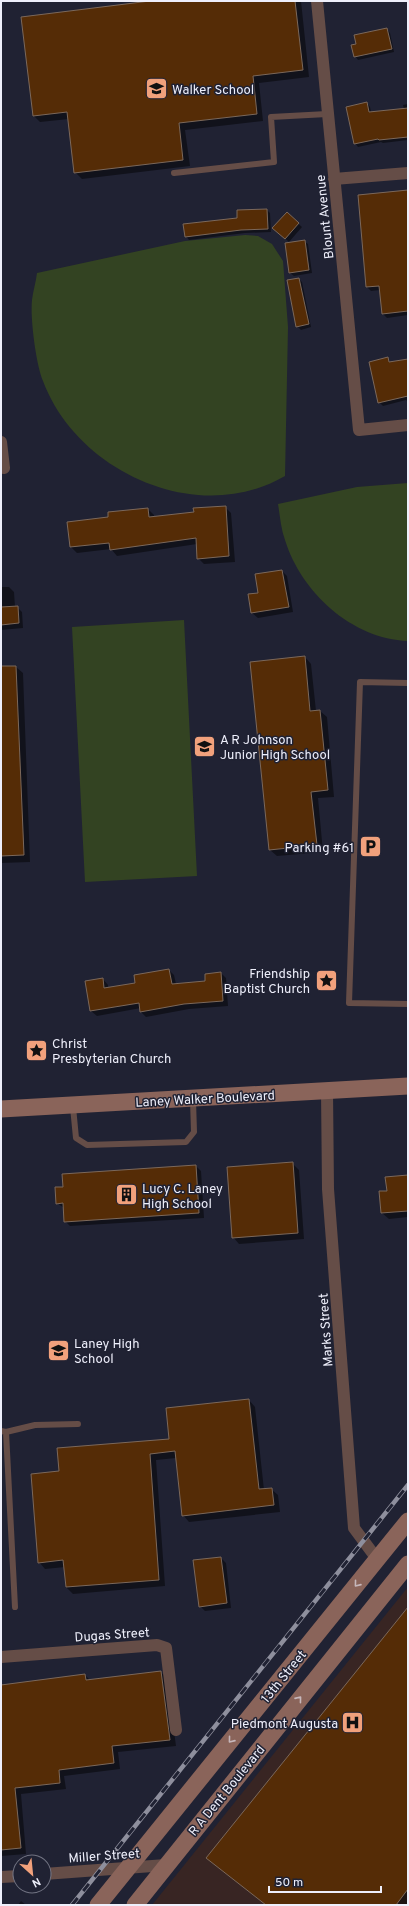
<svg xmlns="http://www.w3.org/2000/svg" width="409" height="1906" font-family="Overpass,sans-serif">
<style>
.medical{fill:#382523}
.pitch{fill:#334322}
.shadow{fill:#0007}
.building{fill:#552c06;stroke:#7b685b}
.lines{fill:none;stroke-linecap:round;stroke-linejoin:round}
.service{stroke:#654d47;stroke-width:6}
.minor{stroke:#654d47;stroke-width:12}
.secondary{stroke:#8a645a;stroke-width:17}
.rail-casing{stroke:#8e8f9d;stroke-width:4.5}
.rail{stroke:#202233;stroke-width:3;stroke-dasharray:9;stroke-linecap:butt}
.oneway{stroke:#c6b7bb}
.labels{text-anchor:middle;stroke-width:3;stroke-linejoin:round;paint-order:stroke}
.poi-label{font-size:13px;fill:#eeeffb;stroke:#202233;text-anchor:start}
.street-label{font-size:13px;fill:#eeeffb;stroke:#202233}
</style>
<rect width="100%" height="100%" fill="#202233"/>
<path class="medical" d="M408,1587V1905H152L177,1874Z"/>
<path class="pitch" d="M245,235L258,236L272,244L283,261L288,327L285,476C198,527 77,472 43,381C36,364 30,318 32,300C33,291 36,282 37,273L185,241Z
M408,483V641C352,639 301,592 285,540C281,529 280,516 278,504L357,487Z
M184,620L197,876L85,882L72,627Z"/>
<path class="shadow" d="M163,1H301L309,77L259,83L263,121L185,130L190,166L82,179L75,172L69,119L40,122L34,116Z
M387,29L390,33L394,52L358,60L355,56L357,44Z
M367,103L370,107L371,112L404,109L403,105L408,104V140L383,143L381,142L358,147L355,143Z
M408,191V315L387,318L383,314L380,290L371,291L367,287Z
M267,210L270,213L271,232L245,233L189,240L186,236Z
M287,214L302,227L289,242L274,228Z
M304,241L308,244L312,273L294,276L290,273Z
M299,279L302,282L311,327L301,330L297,326Z
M387,359L391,362L408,360V402L406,400L383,406L379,402Z
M225,507L231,513L235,562L204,564L198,558L197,544L117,556L111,549L77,553L71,547L68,523L110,518L148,509L154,515V518L195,513Z
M282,571L287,576L293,612L258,618L252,613L249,595L259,593Z
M1,587H9L14,592L15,607H17L22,612L23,628L1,630Z
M305,657L311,664L316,711H320L327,717L334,797L318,798L323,852L277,856L270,850Z
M1,667H16L23,673L30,862L1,863Z
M169,970L174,975L176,984L206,982L221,973L226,978L228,1006L189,1009L146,1017L141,1012V1008L97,1016L91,1011L103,979L108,985V988L136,983Z
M292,1163L299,1170L304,1239L239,1244L233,1237Z
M196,1166L201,1171L204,1218L70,1226L65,1221L64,1208L57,1203Z
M408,1176V1217L389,1219L382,1213L388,1191Z
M249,1400L255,1407L264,1490L271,1489L278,1495L280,1512L189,1522L183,1515L176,1458L156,1460L165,1586L73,1594L66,1587L65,1567L45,1569L39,1562L60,1472L170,1440Z
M221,1558L226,1563L231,1608L205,1611L200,1606Z
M408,1609V1904L266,1905L207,1858Z
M161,1672L167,1679L176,1746L118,1752L120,1769L64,1776L66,1789L21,1794L26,1854L1,1856V1686L85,1675L91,1681Z
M21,1901L26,1905H18Z"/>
<path class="building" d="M150,1H295L303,70L253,76L257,114L179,123L183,160L74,173L67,112L33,116L21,17Z
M387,28L392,49L354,57L351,45L356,44L354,35Z
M367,102L369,112L408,108V137L379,140L378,139L354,144L346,107Z
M408,190V311L382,314L379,286L366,287L358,195Z
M267,209L268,229L241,230L185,237L183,224L237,218V210Z
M287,212L299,223L285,239L272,228Z
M305,240L309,270L289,273L285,243Z
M299,278L309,324L296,327L287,280Z
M388,357L389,362L408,359V396L378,403L369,362Z
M226,506L229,556L197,559L196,538L110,550L109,543L70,547L67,522L108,517V512L148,508L149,517L194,512L193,508Z
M282,570L289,607L251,613L248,594L258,593L255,574Z
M18,606L19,623L1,625V607Z
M305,656L310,711L320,710L328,790L311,792L317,845L269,850L250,662Z
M1,666H16L24,855L1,856Z
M169,969L172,984L205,981V974L221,972L223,1001L184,1004L140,1012L139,1003L90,1011L85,981L103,978L104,988L135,983L134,975Z
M293,1162L298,1233L232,1238L227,1167Z
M196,1165L199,1213L64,1222L63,1203L56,1204L55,1187H63L62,1174Z
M408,1175V1211L381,1213L379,1191H387L385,1177Z
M249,1399L259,1489L272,1488L274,1505L182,1516L175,1451L150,1454L159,1580L66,1587L63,1560L38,1563L31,1474L59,1471L57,1448L169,1439L166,1408Z
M221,1557L227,1603L199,1607L193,1560Z
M408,1607V1889L396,1905H266L206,1858Z
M161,1671L170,1740L112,1746L114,1763L59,1770L60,1783L15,1788L21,1848L1,1850V1685L85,1674L86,1680Z"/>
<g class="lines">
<path class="service" d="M174,173L274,162L271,117L327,114
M408,683L360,682L349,1003L408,1004
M73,1107L76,1138L87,1145L186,1142L194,1132L193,1100
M1,1431L6,1432L35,1425L78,1424
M6,1432L15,1607"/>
<path class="minor" d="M317,1L359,430L408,425
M334,179L408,173
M1,442L4,468
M327,1091L328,1189L354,1528L377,1559
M1,1657L157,1645L166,1648L176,1730
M44,1874L166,1865
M1,1877L20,1876"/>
<path class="secondary" d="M1,1109L408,1086
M98,1905L408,1521
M135,1905L408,1564"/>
<defs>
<path id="rail" d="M72,1905L408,1485"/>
</defs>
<use href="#rail" class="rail-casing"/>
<use href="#rail" class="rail"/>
</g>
<defs><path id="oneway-chevron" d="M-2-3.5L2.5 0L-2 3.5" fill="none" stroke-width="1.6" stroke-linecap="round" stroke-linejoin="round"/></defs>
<g class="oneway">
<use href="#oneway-chevron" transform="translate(357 1584) rotate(129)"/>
<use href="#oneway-chevron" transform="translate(299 1699) rotate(-51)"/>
<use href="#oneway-chevron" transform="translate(231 1740) rotate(129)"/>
</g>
<defs>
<symbol id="school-square" viewBox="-11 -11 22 22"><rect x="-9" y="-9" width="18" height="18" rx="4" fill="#f1a17c" stroke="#202233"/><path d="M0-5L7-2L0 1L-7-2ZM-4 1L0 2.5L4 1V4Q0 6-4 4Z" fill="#111"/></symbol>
<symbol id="parking-square" viewBox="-11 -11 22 22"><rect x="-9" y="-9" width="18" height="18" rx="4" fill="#f1a17c" stroke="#202233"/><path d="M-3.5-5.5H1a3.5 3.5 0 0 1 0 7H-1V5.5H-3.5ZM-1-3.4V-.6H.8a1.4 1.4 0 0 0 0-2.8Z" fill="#111"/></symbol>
<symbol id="sight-square" viewBox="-11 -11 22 22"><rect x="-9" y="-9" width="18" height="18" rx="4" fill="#f1a17c" stroke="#202233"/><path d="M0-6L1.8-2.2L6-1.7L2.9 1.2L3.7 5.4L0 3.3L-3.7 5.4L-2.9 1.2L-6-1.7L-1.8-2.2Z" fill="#111"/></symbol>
<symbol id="building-square" viewBox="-11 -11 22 22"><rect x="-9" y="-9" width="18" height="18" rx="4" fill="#f1a17c" stroke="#202233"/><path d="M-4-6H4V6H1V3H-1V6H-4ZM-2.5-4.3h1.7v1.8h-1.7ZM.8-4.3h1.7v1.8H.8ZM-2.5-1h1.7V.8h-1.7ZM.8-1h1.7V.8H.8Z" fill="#111"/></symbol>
<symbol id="hospital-square" viewBox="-11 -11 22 22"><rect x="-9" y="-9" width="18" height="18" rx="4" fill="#f1a17c" stroke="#202233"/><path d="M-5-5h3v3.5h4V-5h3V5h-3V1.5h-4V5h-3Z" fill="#111"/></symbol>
</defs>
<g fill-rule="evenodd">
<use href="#school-square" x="144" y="76" width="25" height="25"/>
<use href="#school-square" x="192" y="734" width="25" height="25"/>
<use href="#parking-square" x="358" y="834" width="25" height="25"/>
<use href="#sight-square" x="314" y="968" width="25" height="25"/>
<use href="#sight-square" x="24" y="1038" width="25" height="25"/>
<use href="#building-square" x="114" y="1182" width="25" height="25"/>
<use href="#school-square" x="46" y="1338" width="25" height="25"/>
<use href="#hospital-square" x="340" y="1710" width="25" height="25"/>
</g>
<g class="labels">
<g class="poi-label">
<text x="172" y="94">Walker School</text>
<text x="220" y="744">A R Johnson<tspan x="220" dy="15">Junior High School</tspan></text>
<text x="354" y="852" text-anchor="end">Parking #61</text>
<text x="310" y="978" text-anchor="end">Friendship<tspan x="310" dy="15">Baptist Church</tspan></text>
<text x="52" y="1048">Christ<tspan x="52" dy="15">Presbyterian Church</tspan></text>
<text x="142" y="1193">Lucy C. Laney<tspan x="142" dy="15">High School</tspan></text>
<text x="74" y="1348">Laney High<tspan x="74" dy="15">School</tspan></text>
<text x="338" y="1728" text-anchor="end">Piedmont Augusta</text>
</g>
<g class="street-label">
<text transform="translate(324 217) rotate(-96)" y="5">Blount Avenue</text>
<text transform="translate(205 1098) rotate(-3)" y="5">Laney Walker Boulevard</text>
<text transform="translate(325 1330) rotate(-94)" y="5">Marks Street</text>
<text transform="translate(112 1634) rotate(-4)" y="5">Dugas Street</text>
<text transform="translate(283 1676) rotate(-51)" y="5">13th Street</text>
<text transform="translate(226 1790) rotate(-51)" y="5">R A Dent Boulevard</text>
<text transform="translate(104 1855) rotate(-4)" y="5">Miller Street</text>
</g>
</g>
<rect width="409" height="1906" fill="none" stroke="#eeeffb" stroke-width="4"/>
<g transform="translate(32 1874) rotate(153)"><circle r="19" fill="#202233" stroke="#727483"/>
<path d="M0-3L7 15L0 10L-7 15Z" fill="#f1a17c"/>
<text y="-6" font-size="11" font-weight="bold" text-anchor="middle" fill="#eeeffb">N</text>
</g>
<path d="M269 1886v6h112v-6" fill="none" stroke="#eeeffb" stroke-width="2"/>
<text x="275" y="1886" font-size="12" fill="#eeeffb" stroke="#202233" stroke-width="3" paint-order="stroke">50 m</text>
</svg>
